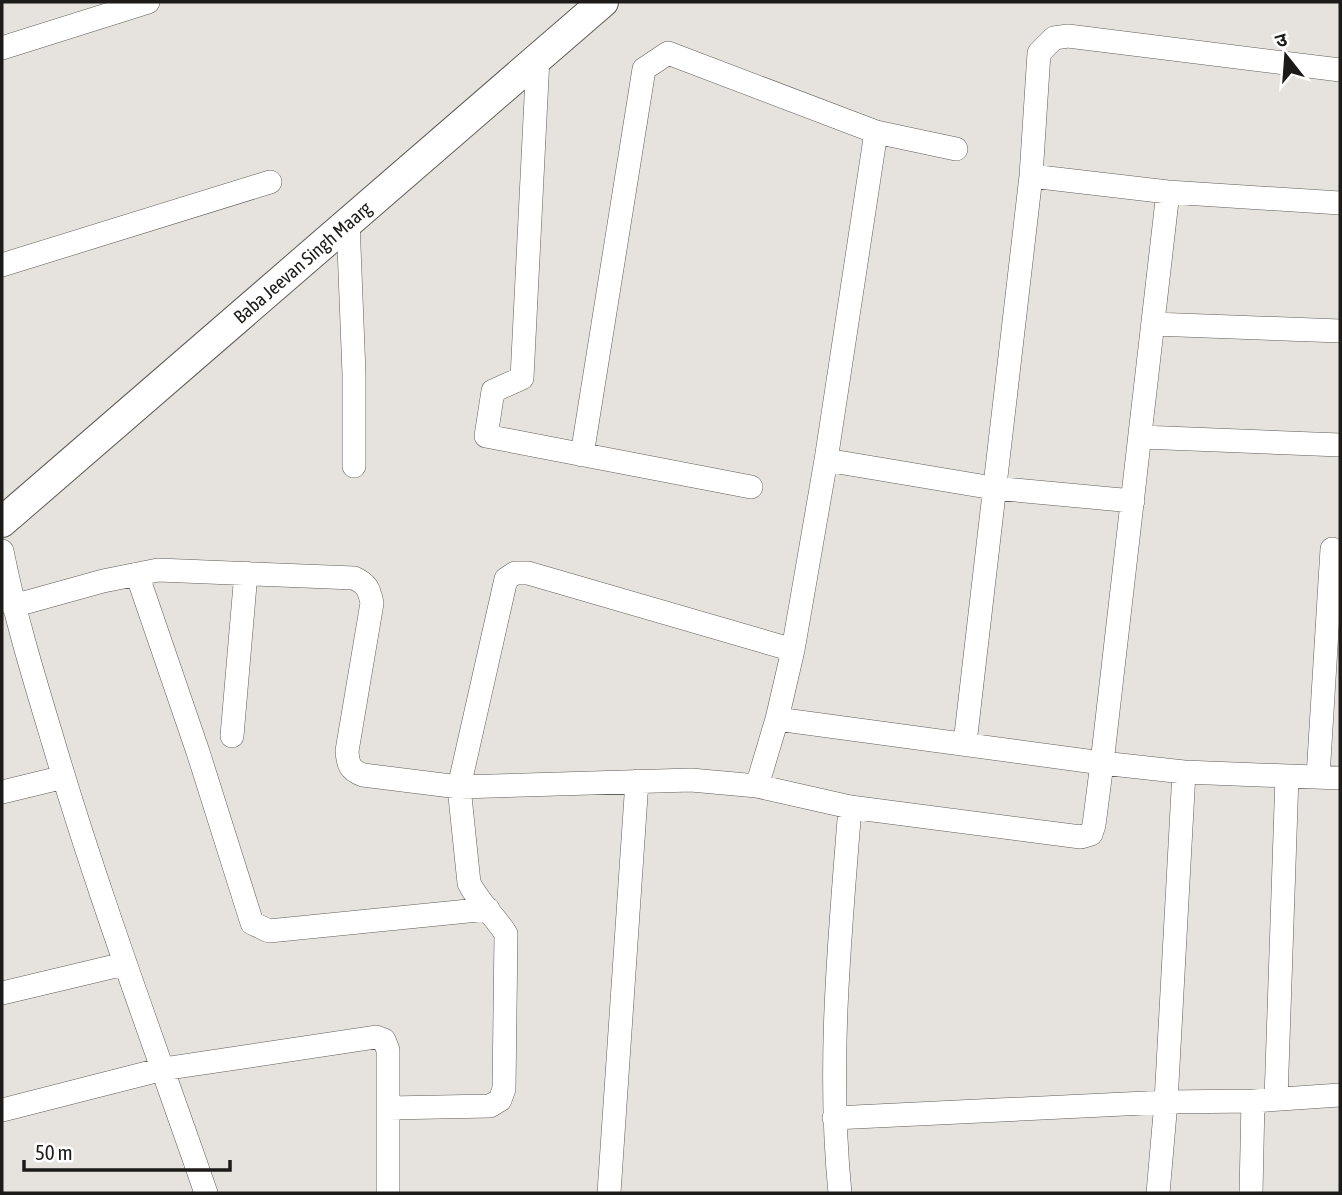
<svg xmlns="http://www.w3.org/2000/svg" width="1342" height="1195" font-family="'Asap Condensed','Noto Sans Devanagari',sans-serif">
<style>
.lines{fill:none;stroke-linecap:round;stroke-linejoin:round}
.minor-casing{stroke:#5f5d58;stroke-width:24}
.tertiary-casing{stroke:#5f5d58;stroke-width:32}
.minor{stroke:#fff;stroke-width:23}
.tertiary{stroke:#fff;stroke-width:30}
.labels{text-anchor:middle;stroke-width:5;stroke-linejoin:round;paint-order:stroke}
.street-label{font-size:19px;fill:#1c1b19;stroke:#fff}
</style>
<rect width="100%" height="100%" fill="#e6e3de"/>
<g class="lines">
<defs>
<path id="minor" d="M2,48L148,2
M538,58L522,378L493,391L486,436L751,487
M1031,176L1168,192L1340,203
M1168,192L1102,763L1184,772L1340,778
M348,221L354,374V466
M2,265L270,182
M1153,324L1340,331
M1141,437L1340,445
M582,455L644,69L668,53L876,132L956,149
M826,460L993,488L1133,501
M2,551C15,616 34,678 53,741C98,894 154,1043 206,1193
M137,574L198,752L252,923L269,931L488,909
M13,606L103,581L158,570L354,578C367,584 369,589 372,603L347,751C348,765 350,770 363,775L459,787L691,780L757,786L850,807L1073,836L1081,837L1091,834L1094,825L1102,763L777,719
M232,736L246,573
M965,743L1031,176L1039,53L1054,38L1068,36L1340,70
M1318,777L1332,549
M757,786L777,719L793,650L826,460L876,132
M2,792L64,777
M2,993L124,964
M1276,1099L1287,776
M389,1108L490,1106L500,1100L504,1089L506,934C495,916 478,902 469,883L459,787L506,579L515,573H528L793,650
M2,1110L163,1069L376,1037L384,1040L388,1050V1193
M834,1118L1166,1102L1253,1101L1340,1095
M609,1193L637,781
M840,1193C827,1065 840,935 850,807
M1158,1193L1166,1102L1184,772
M1251,1193L1253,1101"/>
<g id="tertiary">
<path id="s1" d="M2,522L603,2"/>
</g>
</defs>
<use href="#minor" class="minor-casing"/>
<use href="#tertiary" class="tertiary-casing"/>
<use href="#minor" class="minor"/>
<use href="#tertiary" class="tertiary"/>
</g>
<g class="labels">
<g class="street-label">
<text dy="7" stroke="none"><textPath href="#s1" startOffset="397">Baba Jeevan Singh Maarg</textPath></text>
</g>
</g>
<rect width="1342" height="1195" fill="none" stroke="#1c1b19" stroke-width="7"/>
<g transform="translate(1286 56) rotate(343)" stroke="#ffffff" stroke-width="5" paint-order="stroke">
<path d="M0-5L12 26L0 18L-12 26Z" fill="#1c1b19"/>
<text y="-10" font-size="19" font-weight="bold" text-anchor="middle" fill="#1c1b19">उ</text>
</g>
<path d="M24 1160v10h206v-10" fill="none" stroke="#1c1b19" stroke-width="3.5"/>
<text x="35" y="1160" font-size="21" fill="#1c1b19" stroke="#ffffff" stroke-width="5" paint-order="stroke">50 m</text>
</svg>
